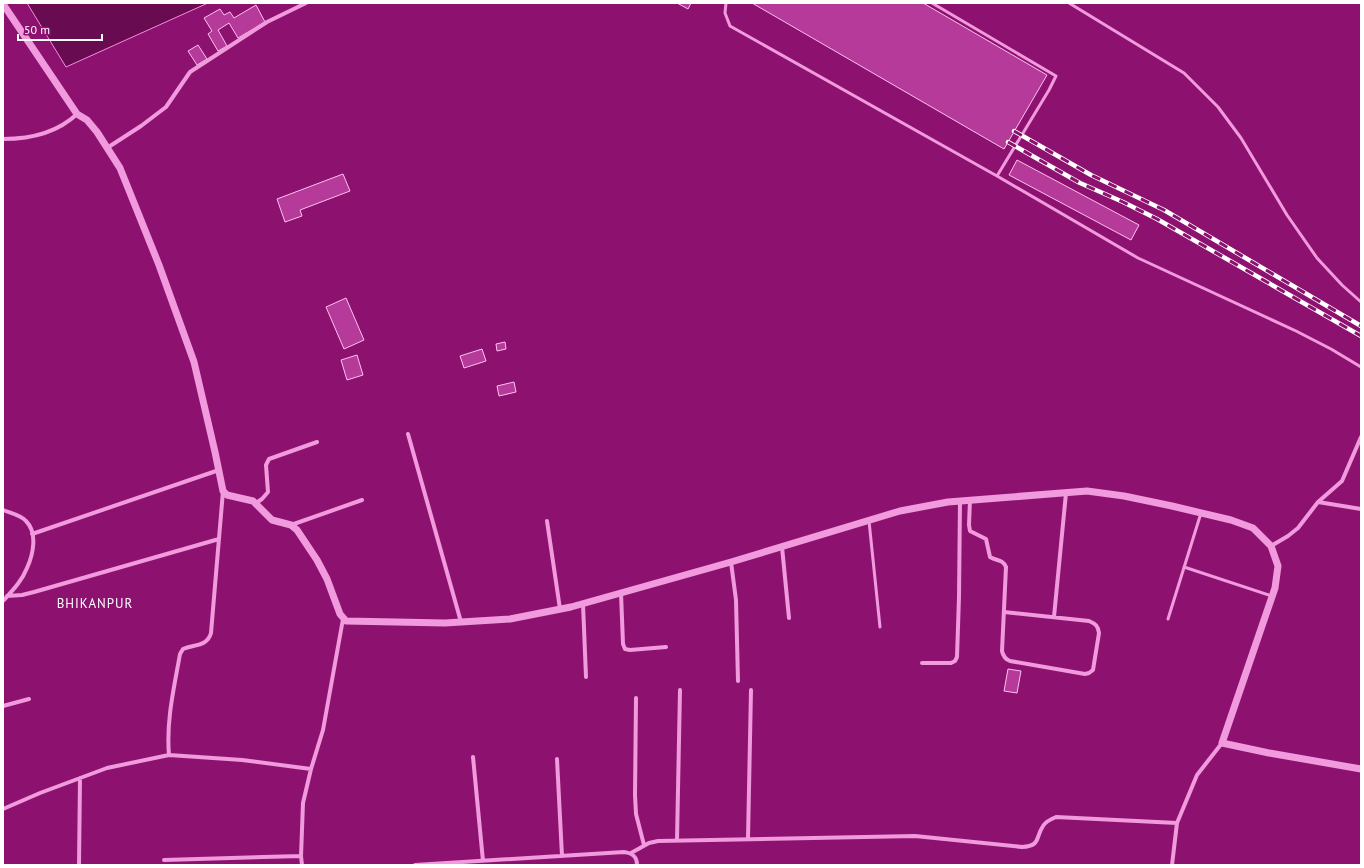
<svg xmlns="http://www.w3.org/2000/svg" width="1364" height="868" font-family="'PT Sans',sans-serif">
<style>
.water{fill:#690b51;stroke:#f58cdf}
.building{fill:#b63a9a;stroke:#fdc1ef}
.lines{fill:none;stroke-linecap:round;stroke-linejoin:round}
.service{stroke:#f19ade;stroke-width:3}
.minor{stroke:#f19ade;stroke-width:4}
.tertiary{stroke:#f19ade;stroke-width:7}
.rail-casing{stroke:#fff;stroke-width:4.5}
.rail{stroke:#8d126f;stroke-width:3;stroke-dasharray:9;stroke-linecap:butt}
.labels{text-anchor:middle;stroke-width:3;stroke-linejoin:round;paint-order:stroke}
.quarter-label{font-size:13px;letter-spacing:1px;fill:#fff;stroke:#8d126f}
</style>
<rect width="100%" height="100%" fill="#8d126f"/>
<path class="water" d="M27,3H208L66,67Z"/>
<path class="building" d="M677,3H691L688,9Z
M752,3H923L1047,75L1004,149Z
M256,5L265,22L238,38L229,23L218,30L227,46L218,51L208,34L212,31L204,18L220,9L224,15L230,12L234,18Z
M198,45L207,59L197,65L188,51Z
M1017,160L1139,225L1131,240L1009,175Z
M343,174L350,191L300,210L302,216L285,222L277,199Z
M346,298L364,340L344,349L326,307Z
M505,342L506,349L497,351L496,344Z
M482,349L486,361L464,368L460,356Z
M357,355L363,375L347,380L341,360Z
M514,382L516,392L499,396L497,386Z
M1008,669L1021,671L1017,693L1004,691Z"/>
<g class="lines">
<path class="service" d="M726,3L725,13L730,26L997,176L1138,258L1296,331L1331,349L1361,367
M932,3L1056,76L1049,90L997,176
M1069,3L1184,73L1218,107L1241,138L1287,215L1317,258L1342,285L1361,302
M869,521L880,627
M1184,567L1272,596
M1168,619L1201,513"/>
<path class="minor" d="M3,139C30,139 57,133 77,114
M107,148L141,126L166,107L190,72L267,22L306,3
M408,434L461,622
M970,500L969,525L970,531L986,539L990,557C996,561 1003,559 1006,567L1002,651C1003,656 1005,659 1010,661L1085,674L1089,673L1093,670L1099,633C1098,626 1096,624 1089,621L1004,612
M1318,502L1361,509
M256,503L262,499L268,492L266,465L269,459L317,442
M3,510C10,513 21,515 26,521C38,533 33,555 27,568C22,581 12,591 3,601
M547,521L560,609
M291,525L362,500
M32,534L219,470
M1271,546L1288,536L1298,528L1318,502L1342,481L1361,437
M782,547L789,618
M731,562L736,600L738,681
M621,593L623,644L625,649L630,650L666,647
M7,596L22,595L34,592L219,539
M583,604L586,677
M1054,617L1066,493
M922,663H951L955,661L957,657L959,597L960,501
M636,698L635,795L636,814L644,845
M3,706L29,699
M169,755C166,721 174,688 180,654L183,649C194,644 207,647 211,633L223,491
M473,757L483,861
M557,759L562,856
M3,809L40,793L107,768L169,755L242,760L311,769
M748,839L751,690
M677,840L680,690
M631,853L649,843L658,841L915,836L1022,847C1041,846 1035,838 1043,826C1046,821 1051,819 1056,817L1177,823
M164,860L301,856
M79,865L80,778
M302,865L301,856L303,803L311,769L323,730L343,619
M415,865L624,852C632,853 637,856 637,865
M1172,865L1177,823L1197,775L1222,743"/>
<path class="tertiary" d="M3,4L77,114L87,120L97,132L120,168L159,265L194,362L215,452L223,491L227,495L253,501L272,520L291,525L297,530L317,560L327,579L340,614L346,621L445,623L510,619L571,607L731,562L900,511L948,502L1087,491L1124,496L1172,506L1231,520L1253,528L1271,546L1278,566L1275,588L1222,743L1269,753L1361,769"/>
<defs>
<path id="rail" d="M1014,131L1091,175L1164,210L1361,326
M1008,142L1080,183L1123,202L1157,219L1361,336"/>
</defs>
<use href="#rail" class="rail-casing"/>
<use href="#rail" class="rail"/>
</g>
<g class="labels">
<g class="quarter-label">
<text x="95" y="608">BHIKANPUR</text>
</g>
</g>
<rect width="1364" height="868" fill="none" stroke="#ffffff" stroke-width="8"/>
<path d="M18 34v6h84v-6" fill="none" stroke="#ffffff" stroke-width="2"/>
<text x="24" y="34" font-size="12" fill="#ffffff" stroke="#8d126f" stroke-width="3" paint-order="stroke">50 m</text>
</svg>
